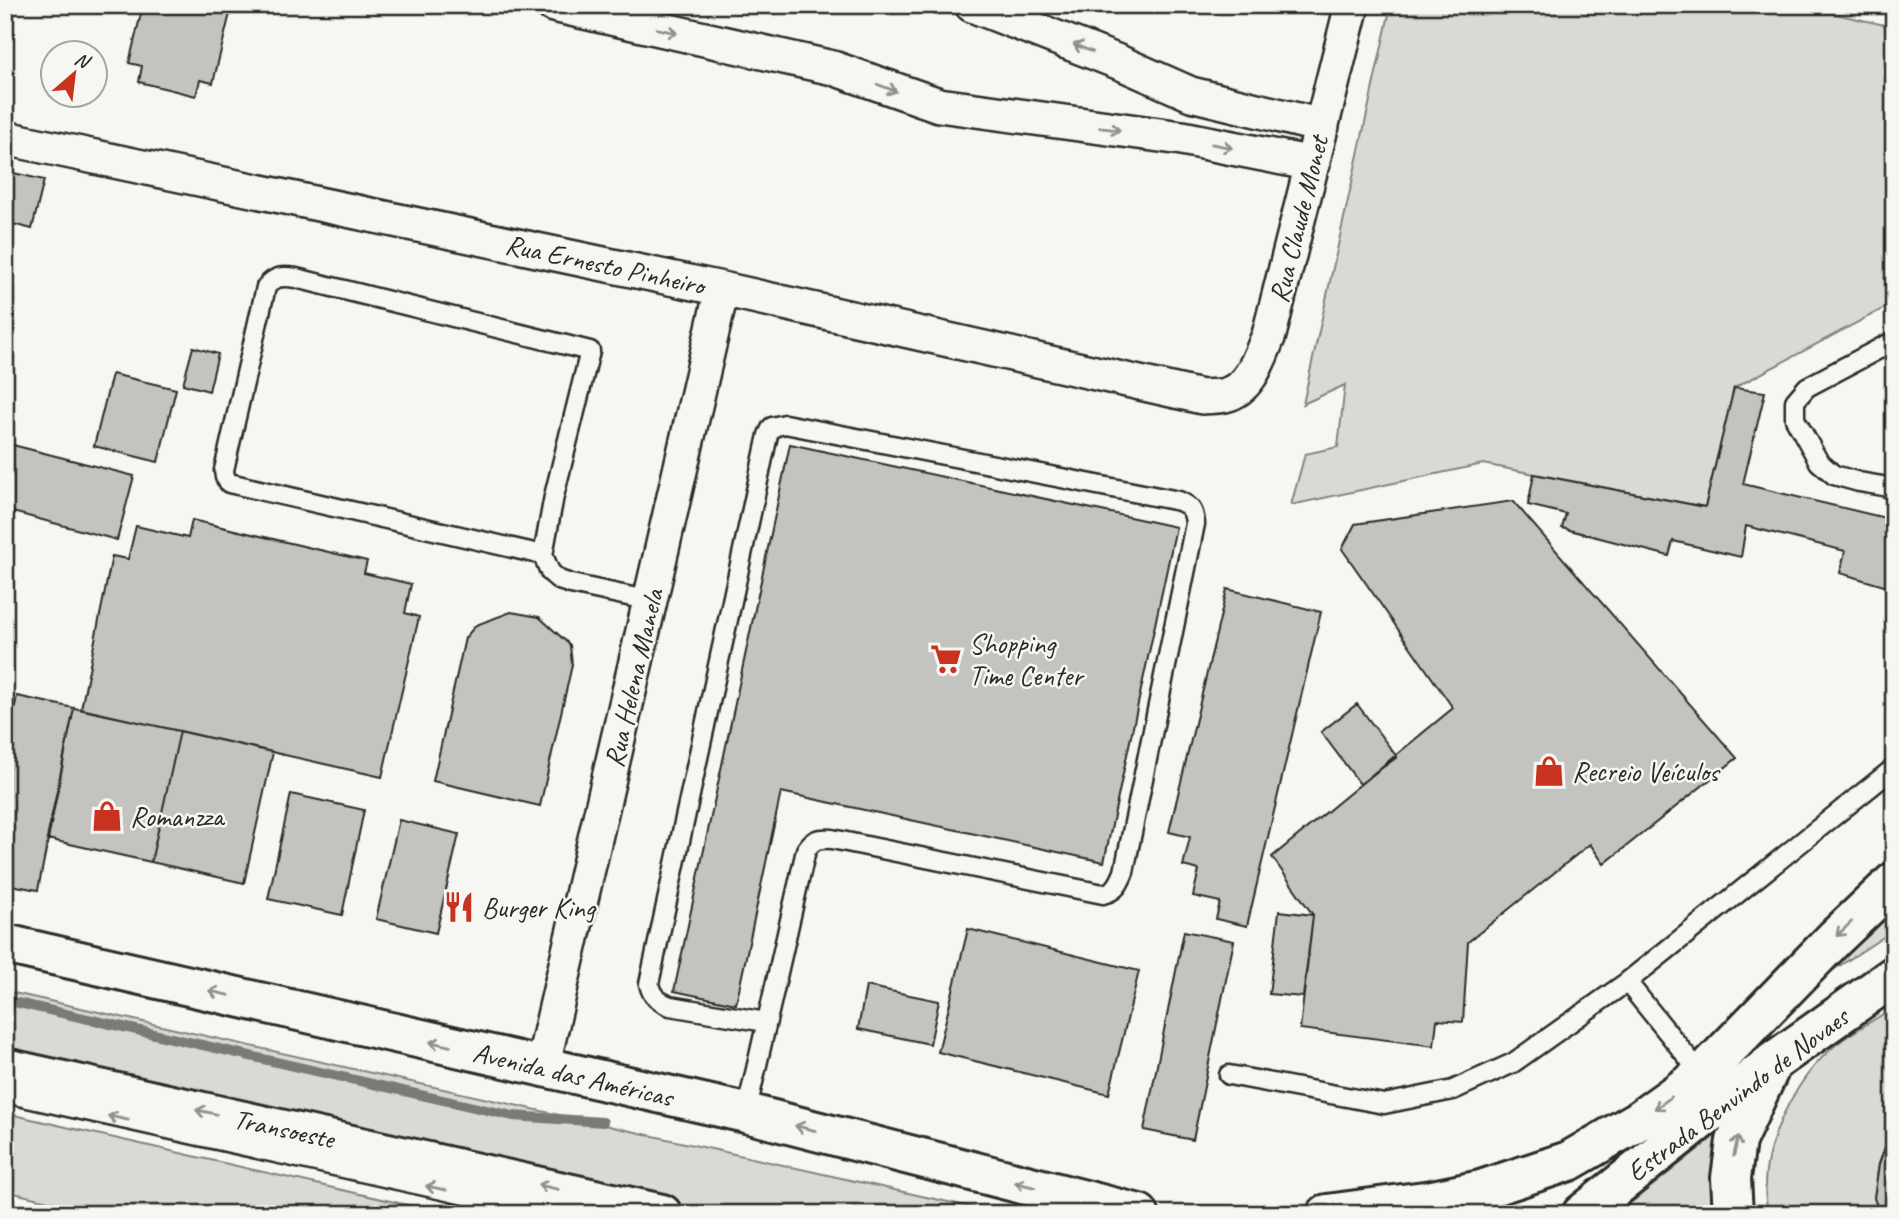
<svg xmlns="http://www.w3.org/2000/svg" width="1899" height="1219" font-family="Caveat,sans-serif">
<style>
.green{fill:#d9d9d5;stroke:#828280;stroke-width:2}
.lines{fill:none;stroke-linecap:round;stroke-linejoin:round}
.stream{stroke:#7a7a78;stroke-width:10}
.building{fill:#c3c3c0;stroke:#2b2b2b;stroke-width:2}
.lane-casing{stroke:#2b2b2b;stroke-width:23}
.street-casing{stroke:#2b2b2b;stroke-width:38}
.secondary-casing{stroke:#2b2b2b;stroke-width:44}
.highway-casing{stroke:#2b2b2b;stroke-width:44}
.lane{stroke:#f6f6f2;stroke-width:18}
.street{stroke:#f6f6f2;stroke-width:33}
.secondary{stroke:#f6f6f2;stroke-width:38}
.highway{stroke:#f6f6f2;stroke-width:38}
.oneway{stroke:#90908e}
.labels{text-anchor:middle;stroke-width:5;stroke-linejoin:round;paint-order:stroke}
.street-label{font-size:28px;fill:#2b2b2b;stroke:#f6f6f2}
.poi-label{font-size:28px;fill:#2b2b2b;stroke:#f6f6f2;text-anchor:start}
</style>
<rect width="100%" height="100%" fill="#f6f6f2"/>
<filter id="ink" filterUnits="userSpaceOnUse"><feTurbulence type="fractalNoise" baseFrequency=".0143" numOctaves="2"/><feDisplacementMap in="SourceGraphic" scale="14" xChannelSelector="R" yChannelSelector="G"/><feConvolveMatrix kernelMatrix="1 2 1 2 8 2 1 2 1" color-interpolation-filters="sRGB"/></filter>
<g filter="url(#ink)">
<path class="green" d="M1391,5H1795L1894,27V303L1734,388L1705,507L1483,464L1291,505L1305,454L1338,447L1345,385L1303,404Z
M1894,900V930L1803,990Z
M5,991L1002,1214H701L5,1058Z
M1894,1007V1122L1879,1164L1874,1198L1880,1214H1769C1753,1160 1791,1084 1831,1049C1849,1032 1874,1021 1894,1007Z
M5,1113L447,1214H103L5,1191Z
M1716,1135L1715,1214H1617Z"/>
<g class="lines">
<path class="stream" d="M5,1000L513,1116L603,1122"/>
</g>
<path class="building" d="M143,5H232L213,83L200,80L196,96L139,82L142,66L129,63Z
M5,171L44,180L32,229L5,222Z
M193,347L218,354L209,391L183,384Z
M112,374L176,389L158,462L94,446Z
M1734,388L1765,392L1743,484L1894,520V589L1840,573L1845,551L1746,526L1741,557L1673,541L1669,556L1562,528L1566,514L1528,505L1534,474L1705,507Z
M5,443L134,476L117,540L5,510Z
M790,444L1176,527L1104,862L781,792L736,1004L674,991Z
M1513,501L1737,758L1604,864L1590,844L1468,942L1463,1022L1437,1020L1434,1046L1300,1029L1313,915L1272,857L1453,708L1342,549L1355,524Z
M192,520L367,561L364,573L411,584L405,613L419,617L382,777L81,709L112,556L128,559L136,526L188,538Z
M1227,589L1321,612L1247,926L1216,919L1220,902L1193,896L1199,870L1183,866L1190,837L1169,832Z
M511,612L539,617L570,645L572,665L540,806L433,781L465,638L476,625Z
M17,696L74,708L38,890L5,884V756Z
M1357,704L1397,757L1360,784L1321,732Z
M74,708L180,731L151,862L47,839Z
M180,731L273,752L244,883L151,862Z
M291,794L364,810L342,915L268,899Z
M399,820L459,834L436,933L376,919Z
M1279,911L1313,915L1303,997L1269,994Z
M968,929L1139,971L1109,1094L938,1052Z
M1184,931L1234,941L1193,1140L1144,1130Z
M866,986L939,1001L930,1044L858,1029Z
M1894,1122V1214H1880L1874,1198L1879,1164Z"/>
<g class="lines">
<defs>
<path id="lane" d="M1894,341L1807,387L1795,401V419L1819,462L1834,475L1859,482L1894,488
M543,555L229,483L225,477L224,470L266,287C275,276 282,276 296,278L590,351L554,496L543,555L550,572L559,580L571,584L651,601
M1627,982L1702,1075
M1229,1075L1384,1104L1453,1090L1513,1063L1627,982L1894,768
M5,1093L551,1214
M746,1113L806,850C813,839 819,838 832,839L1103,894C1116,891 1119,884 1124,872L1195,524C1194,511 1191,506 1179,501L785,424L772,427L768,435L649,984C652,997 658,1001 670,1006L766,1022"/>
<path id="street" d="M553,5L833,68L939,105L1182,138L1313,164
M972,5L1121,63L1191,94L1322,126
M5,138L722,289L1202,397C1209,396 1218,397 1225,395C1251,389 1260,356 1269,335L1352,5
M542,1068L722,289"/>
<path id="secondary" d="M5,944L746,1113L1139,1214
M1327,1214L1432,1200L1481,1190L1569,1161L1638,1121L1702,1075L1835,938L1894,882
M1582,1214L1773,1062L1894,976
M1733,1214L1731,1178L1736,1141L1769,1070"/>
<path id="highway" d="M5,1068L662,1214"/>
</defs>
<use href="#lane" class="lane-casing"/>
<use href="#street" class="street-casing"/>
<use href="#secondary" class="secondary-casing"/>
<use href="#highway" class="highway-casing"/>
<use href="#lane" class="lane"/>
<use href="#street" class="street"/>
<use href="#secondary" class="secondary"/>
<use href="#highway" class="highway"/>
</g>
<defs><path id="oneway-shaft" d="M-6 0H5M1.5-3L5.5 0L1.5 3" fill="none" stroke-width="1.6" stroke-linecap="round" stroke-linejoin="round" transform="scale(1.75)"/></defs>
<g class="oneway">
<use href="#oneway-shaft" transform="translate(667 31) rotate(13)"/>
<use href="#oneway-shaft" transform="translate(1083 48) rotate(-158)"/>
<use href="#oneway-shaft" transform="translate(887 88) rotate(21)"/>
<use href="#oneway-shaft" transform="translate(1110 129) rotate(8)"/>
<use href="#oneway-shaft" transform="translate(1222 146) rotate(11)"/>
<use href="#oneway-shaft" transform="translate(1844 929) rotate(137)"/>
<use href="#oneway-shaft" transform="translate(219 993) rotate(-167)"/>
<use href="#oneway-shaft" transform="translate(440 1044) rotate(-167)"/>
<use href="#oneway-shaft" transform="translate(1663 1103) rotate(144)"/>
<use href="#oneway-shaft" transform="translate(206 1112) rotate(-168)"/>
<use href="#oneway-shaft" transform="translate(118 1118) rotate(-168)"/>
<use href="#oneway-shaft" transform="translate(805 1128) rotate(-166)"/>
<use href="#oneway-shaft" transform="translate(1736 1146) rotate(-77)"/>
<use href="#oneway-shaft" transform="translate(1025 1185) rotate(-166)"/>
<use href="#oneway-shaft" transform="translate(548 1187) rotate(-167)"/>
<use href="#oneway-shaft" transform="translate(436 1188) rotate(-168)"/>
</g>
</g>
<defs>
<symbol id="supermarket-bare" viewBox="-9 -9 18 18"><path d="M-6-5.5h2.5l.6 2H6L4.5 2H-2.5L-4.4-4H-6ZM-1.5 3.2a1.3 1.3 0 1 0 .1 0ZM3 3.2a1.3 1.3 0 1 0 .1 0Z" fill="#c8321e" stroke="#f6f6f2" stroke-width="2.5" paint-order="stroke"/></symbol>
<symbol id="shop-bare" viewBox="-9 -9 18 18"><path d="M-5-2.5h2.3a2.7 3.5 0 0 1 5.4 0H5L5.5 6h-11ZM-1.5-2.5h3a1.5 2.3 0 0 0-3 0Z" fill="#c8321e" stroke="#f6f6f2" stroke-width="2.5" paint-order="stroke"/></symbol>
<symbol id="restaurant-bare" viewBox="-9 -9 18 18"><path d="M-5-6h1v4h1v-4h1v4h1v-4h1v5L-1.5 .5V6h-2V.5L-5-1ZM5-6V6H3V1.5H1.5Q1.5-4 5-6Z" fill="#c8321e" stroke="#f6f6f2" stroke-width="2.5" paint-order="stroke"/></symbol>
</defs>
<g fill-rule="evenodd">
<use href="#supermarket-bare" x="924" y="637" width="44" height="44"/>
<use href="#shop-bare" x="1527" y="749" width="44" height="44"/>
<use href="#shop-bare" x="85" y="794" width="44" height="44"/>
<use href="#restaurant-bare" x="437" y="885" width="44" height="44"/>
</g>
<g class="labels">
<g class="street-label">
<text transform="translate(1298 219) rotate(-76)" y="10">Rua Claude Monet</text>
<text transform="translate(605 264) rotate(12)" y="10">Rua Ernesto Pinheiro</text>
<text transform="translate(633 678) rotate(-77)" y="10">Rua Helena Manela</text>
<text transform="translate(573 1074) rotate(13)" y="10">Avenida das Américas</text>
<text transform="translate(1737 1094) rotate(-37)" y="10">Estrada Benvindo de Novaes</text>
<text transform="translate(284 1128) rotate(12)" y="10">Transoeste</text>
</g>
<g class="poi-label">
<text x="969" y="653">Shopping<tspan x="969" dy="32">Time Center</tspan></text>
<text x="1572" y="781">Recreio Veículos</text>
<text x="130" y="826">Romanzza</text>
<text x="482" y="917">Burger King</text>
</g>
</g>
<rect width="1899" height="1219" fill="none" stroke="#f6f6f2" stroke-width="28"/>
<rect x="14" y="14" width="1871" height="1191" fill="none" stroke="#2b2b2b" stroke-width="2.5" filter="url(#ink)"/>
<g transform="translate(74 74) rotate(28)"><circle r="33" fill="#f6f6f2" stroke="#a5a5a2" stroke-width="2"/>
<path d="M0-5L12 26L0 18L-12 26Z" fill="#c8321e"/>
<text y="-10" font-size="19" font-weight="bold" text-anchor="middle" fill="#2b2b2b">N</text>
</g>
</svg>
